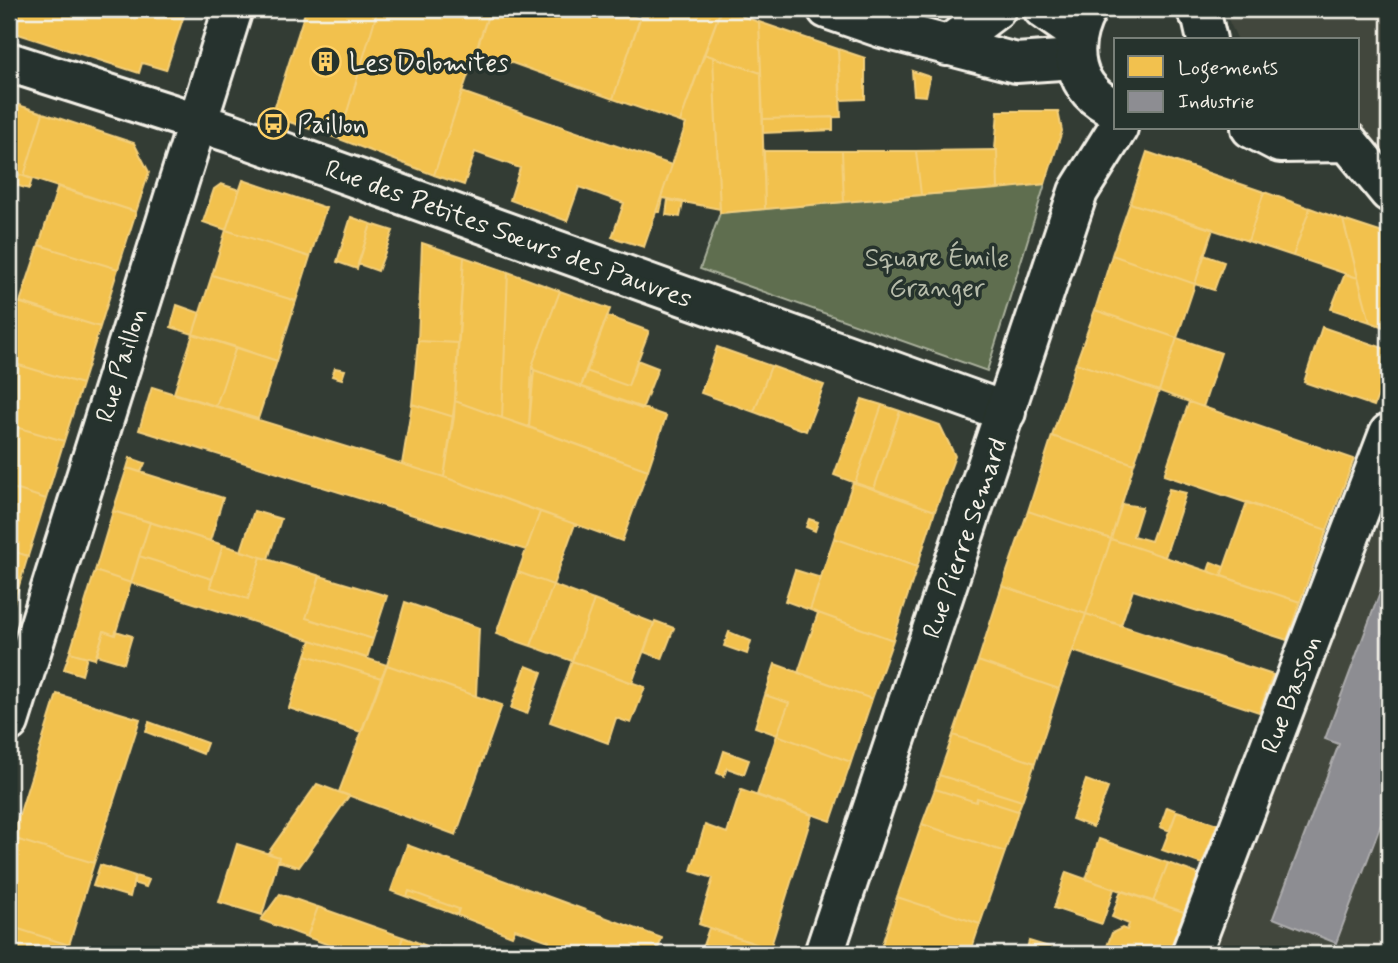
<svg xmlns="http://www.w3.org/2000/svg" width="1398" height="963" font-family="Mynerve,sans-serif">
<style>
.built{fill:#42473c}
.green{fill:#5f6e50;stroke:#aab09c;stroke-width:2}
.homes{fill:#f2c14e;stroke:#f3cf7c;stroke-width:2}
.industry{fill:#8d8d92;stroke:#acabac;stroke-width:2}
.lines{fill:none;stroke-linecap:round;stroke-linejoin:round}
.minor-casing{stroke:#f4f1e8;stroke-width:44}
.tertiary-casing{stroke:#f4f1e8;stroke-width:44}
.minor{stroke:#26332d;stroke-width:38}
.tertiary{stroke:#26332d;stroke-width:38}
.labels{text-anchor:middle;stroke-width:7;stroke-linejoin:round;paint-order:stroke}
.poi-label{font-size:26px;fill:#f4f1e8;stroke:#26332d;text-anchor:start}
.street-label{font-size:26px;fill:#f4f1e8;stroke:#26332d}
.park-label{font-size:26px;fill:#b8bdab;stroke:#26332d}
</style>
<rect width="100%" height="100%" fill="#333c34"/>
<filter id="ink" filterUnits="userSpaceOnUse"><feTurbulence type="fractalNoise" baseFrequency=".0143" numOctaves="2"/><feDisplacementMap in="SourceGraphic" scale="14" xChannelSelector="R" yChannelSelector="G"/><feConvolveMatrix kernelMatrix="1 2 1 2 8 2 1 2 1" color-interpolation-filters="sRGB"/></filter>
<g filter="url(#ink)">
<path class="built" d="M1223,9H1389V168L1358,128V40H1238Z
M1389,497V954H1212Z"/>
<path class="green" d="M1045,184L987,371L700,269L720,213Z"/>
<path class="homes" d="M9,9H186L166,70L142,63L139,73L9,31Z
M306,9H378L339,139L272,116Z
M378,9L490,10L434,175L339,139Z
M490,9H623L622,13L640,19L613,99L476,50Z
M643,9H721L680,122L613,99Z
M721,9L759,22L761,73L704,54Z
M759,22L838,49L841,117L763,119Z
M838,49L865,58V99L841,100Z
M704,54L713,57L720,209L663,198L660,212H656L686,124L680,122Z
M713,57L761,73L765,209L720,213Z
M912,71L930,77L926,96L914,95Z
M462,92L672,165L644,247L612,237L624,203L579,187L567,221L510,200L520,168L475,152L464,185L434,175Z
M9,102L43,113L24,176L9,171Z
M998,111H1058L1062,131L1045,184L998,189L997,150L995,149Z
M43,113L134,143L149,172L136,212L24,176Z
M833,117V130L763,133V119Z
M997,150L998,189L921,195L916,151Z
M764,151H842L844,202L765,209Z
M842,151H916L921,195L844,202Z
M1147,152L1264,192L1248,241L1130,203Z
M15,173L32,179L29,189L12,184Z
M243,180L326,208L310,257L226,230Z
M221,184L239,190L226,230L203,222L214,189Z
M58,186L136,212L118,269L39,245Z
M1264,192L1310,208L1293,256L1248,241Z
M668,200L683,203L680,217L666,215Z
M1130,203L1213,229L1195,284L1112,255Z
M1310,208L1343,220L1358,278L1293,256Z
M351,217L371,224L357,269L337,262Z
M1343,220L1389,235V329L1370,322Z
M371,224L393,231L378,271L358,264Z
M226,230L310,257L296,301L212,275Z
M422,243L464,257L458,343L418,341Z
M39,245L118,269L100,327L20,302Z
M1112,255L1195,284L1177,338L1095,310Z
M1204,255L1224,262L1214,290L1195,284Z
M464,257L508,272L502,418L455,401Z
M508,272L560,291L532,366L529,427L502,418Z
M1345,274L1358,278L1370,322L1331,309Z
M212,275L296,301L277,361L193,334Z
M560,291L610,309L581,387L534,370L532,366Z
M14,301L100,327L82,384L9,362V316Z
M177,305L200,313L193,334L171,327Z
M1095,310L1177,338L1159,391L1076,363Z
M607,316L649,331L628,386L586,371Z
M1322,327L1389,350V366L1374,406L1304,382Z
M193,334L236,347L216,406L174,393Z
M1177,338L1221,353L1203,407L1159,391Z
M418,341L458,343L454,417L412,404Z
M236,347L277,361L258,419L216,406Z
M717,347L771,366L754,412L701,393Z
M637,360L658,368L642,409L581,387L586,371L628,386Z
M9,362L82,384L64,441L9,425Z
M1076,363L1159,391L1134,464L1052,436Z
M771,366L824,385L806,431L754,412Z
M335,368L345,370L342,379L332,376Z
M534,370L666,416L648,470L529,427Z
M152,387L444,477L540,512L526,550L139,430Z
M862,399L882,405L855,483L834,475Z
M455,401L648,470L622,541L444,477Z
M1189,402L1354,459L1327,530L1164,475Z
M412,404L454,417L444,477L402,464Z
M882,405L900,411L874,489L855,483Z
M900,411L940,425L955,456L935,511L874,489Z
M9,425L64,441L46,499L9,487Z
M1052,436L1134,464L1111,539L1028,511Z
M130,458L145,463L141,472L127,468Z
M127,468L223,498L210,541L113,511Z
M853,482L935,511L917,567L834,538Z
M9,487L46,499L28,556L9,550Z
M1169,489L1186,493L1165,557L1111,539L1122,504L1142,507L1133,536L1151,541Z
M1247,502L1327,530L1300,602L1221,576Z
M113,511L150,522L131,583L95,571Z
M254,511L281,519L268,559L241,551Z
M1028,511L1111,539L1086,614L1002,586Z
M540,512L575,524L553,585L518,572Z
M809,519L818,522L815,531L806,527Z
M150,522L223,545L212,579L139,556Z
M834,538L917,567L893,640L810,610Z
M1111,539L1300,602L1287,640L1133,590L1121,625L1086,614Z
M223,545L261,557L248,599L210,587Z
M9,550L28,556L11,612L9,611Z
M139,556L212,579L210,587L248,599L261,557L320,576L306,618L373,639L367,658L131,583Z
M1211,562L1224,567L1221,576L1208,571Z
M795,570L821,578L810,610L785,601Z
M95,571L131,583L115,635L104,631L95,659L70,652Z
M518,572L553,585L531,646L496,634Z
M320,576L387,596L373,639L306,618Z
M553,585L594,600L572,661L531,646Z
M1002,586L1086,614L1059,689L978,661Z
M594,600L654,623L632,683L572,661Z
M405,602L479,628L476,696L387,665Z
M818,613L893,640L872,699L798,673Z
M1086,614L1273,675L1259,712L1073,651Z
M655,621L674,628L662,659L644,652Z
M104,631L115,635L116,631L132,636L124,663L97,655Z
M729,632L751,641L747,654L724,646Z
M311,640L387,665L381,678L306,655Z
M70,652L87,657L82,675L64,669Z
M306,655L381,678L361,732L289,708Z
M572,661L645,687L631,723L616,718L608,743L550,722Z
M978,661L1059,689L1035,763L953,735Z
M775,664L872,699L851,762L777,735L789,703L765,695Z
M387,665L502,705L456,835L339,792Z
M526,666L542,672L527,714L511,708Z
M57,694L140,719L94,863L12,838Z
M765,695L789,703L777,735L755,727Z
M149,722L207,743L203,754L146,732Z
M777,735L851,762L831,821L757,795Z
M953,735L1035,763L1022,801L939,775Z
M724,751L749,760L744,774L727,768L724,776L717,773Z
M939,775L1022,801L1018,811L977,798L976,802L935,789Z
M1086,780L1108,788L1093,827L1072,819Z
M317,784L349,796L299,867L278,861L279,857L268,853Z
M935,789L976,802L977,798L1018,811L1005,852L922,824Z
M741,790L812,815L770,949L699,924L713,878L691,871L705,825L727,833Z
M1167,807L1177,811L1170,831L1160,827Z
M1177,811L1217,824L1202,864L1162,850Z
M922,824L1005,852L980,924L897,897Z
M12,838L94,863L69,945L9,926V848Z
M1099,839L1168,863L1153,902L1086,879Z
M237,844L279,857L262,915L219,902Z
M407,845L662,938L656,954H565L547,947L549,941L515,929L512,936L457,915L459,909L409,891L407,897L391,891Z
M1168,863L1198,874L1184,912L1153,902Z
M100,865L135,876L130,897L93,886Z
M1066,872L1114,889L1102,924L1054,908Z
M135,876L149,880L146,887L133,883Z
M1121,890L1184,912L1168,954H1104L1112,933L1122,928L1127,930L1129,924L1112,917Z
M409,891L459,909L457,915L407,897Z
M280,894L318,907L307,937L261,920Z
M897,897L980,924L970,954H879Z
M318,907L403,937L397,954H363L346,947L345,951L307,937Z
M9,926L69,945L66,954H9Z
M709,928L770,949L784,954H700Z
M403,937L448,954H397Z
M1029,941L1059,950L1057,954L1026,952Z"/>
<path class="industry" d="M1389,568V803L1336,943L1273,918L1339,744L1325,739Z"/>
<g class="lines">
<defs>
<path id="minor" d="M827,9L882,28L1016,63L1075,59
M947,46L996,9
M9,62L231,133L1006,412
M1251,128L1280,143L1348,142L1389,192
M9,722L233,9
M1191,954L1389,433"/>
<path id="tertiary" d="M1043,9L1076,32
M1087,9C1066,48 1072,90 1116,109
M1196,9L1202,18L1207,40
M824,954L1078,192L1118,128"/>
</defs>
<use href="#minor" class="minor-casing"/>
<use href="#tertiary" class="tertiary-casing"/>
<use href="#minor" class="minor"/>
<use href="#tertiary" class="tertiary"/>
</g>
</g>
<defs>
<symbol id="building-ring" viewBox="-11 -11 22 22"><circle r="9.5" fill="#26332d" stroke="#ffd166" stroke-width="1.5"/><path d="M-4-6H4V6H1V3H-1V6H-4ZM-2.5-4.3h1.7v1.8h-1.7ZM.8-4.3h1.7v1.8H.8ZM-2.5-1h1.7V.8h-1.7ZM.8-1h1.7V.8H.8Z" fill="#ffd166"/></symbol>
<symbol id="bus-ring" viewBox="-11 -11 22 22"><circle r="9.5" fill="#26332d" stroke="#ffd166" stroke-width="1.5"/><path d="M-5-6H5V4H4V6H2V4H-2V6H-4V4H-5ZM-3.5-4V0h7V-4ZM-3.5 1.2v1.5H-2V1.2ZM2 1.2v1.5H3.5V1.2Z" fill="#ffd166"/></symbol>
</defs>
<g fill-rule="evenodd">
<use href="#building-ring" x="308" y="44" width="35" height="35"/>
<use href="#bus-ring" x="256" y="106" width="35" height="35"/>
</g>
<g class="labels">
<g class="poi-label">
<text x="349" y="71">Les Dolomites</text>
<text x="297" y="133">Paillon</text>
</g>
<g class="street-label">
<text transform="translate(509 233) rotate(20)" y="9">Rue des Petites Sœurs des Pauvres</text>
<text transform="translate(120 365) rotate(-73)" y="9">Rue Paillon</text>
<text transform="translate(964 538) rotate(-71)" y="9">Rue Pierre Semard</text>
<text transform="translate(1290 694) rotate(-69)" y="9">Rue Basson</text>
</g>
<g class="park-label">
<text x="937" y="266">Square Émile<tspan x="937" dy="30">Granger</tspan></text>
</g>
</g>
<rect width="1398" height="963" fill="none" stroke="#26332d" stroke-width="35"/>
<rect x="18" y="18" width="1363" height="928" fill="none" stroke="#f4f1e8" stroke-width="2.5" filter="url(#ink)"/>
<rect x="1114" y="38" width="245" height="91" fill="#26332d" stroke="#787f78" stroke-width="2"/>
<rect x="1128" y="56" width="35" height="21" fill="#f2c14e" stroke="#787f78" stroke-width="2"/>
<text x="1178" y="74" font-size="21" fill="#f4f1e8">Logements</text>
<rect x="1128" y="91" width="35" height="21" fill="#8d8d92" stroke="#787f78" stroke-width="2"/>
<text x="1178" y="108" font-size="21" fill="#f4f1e8">Industrie</text>
</svg>
